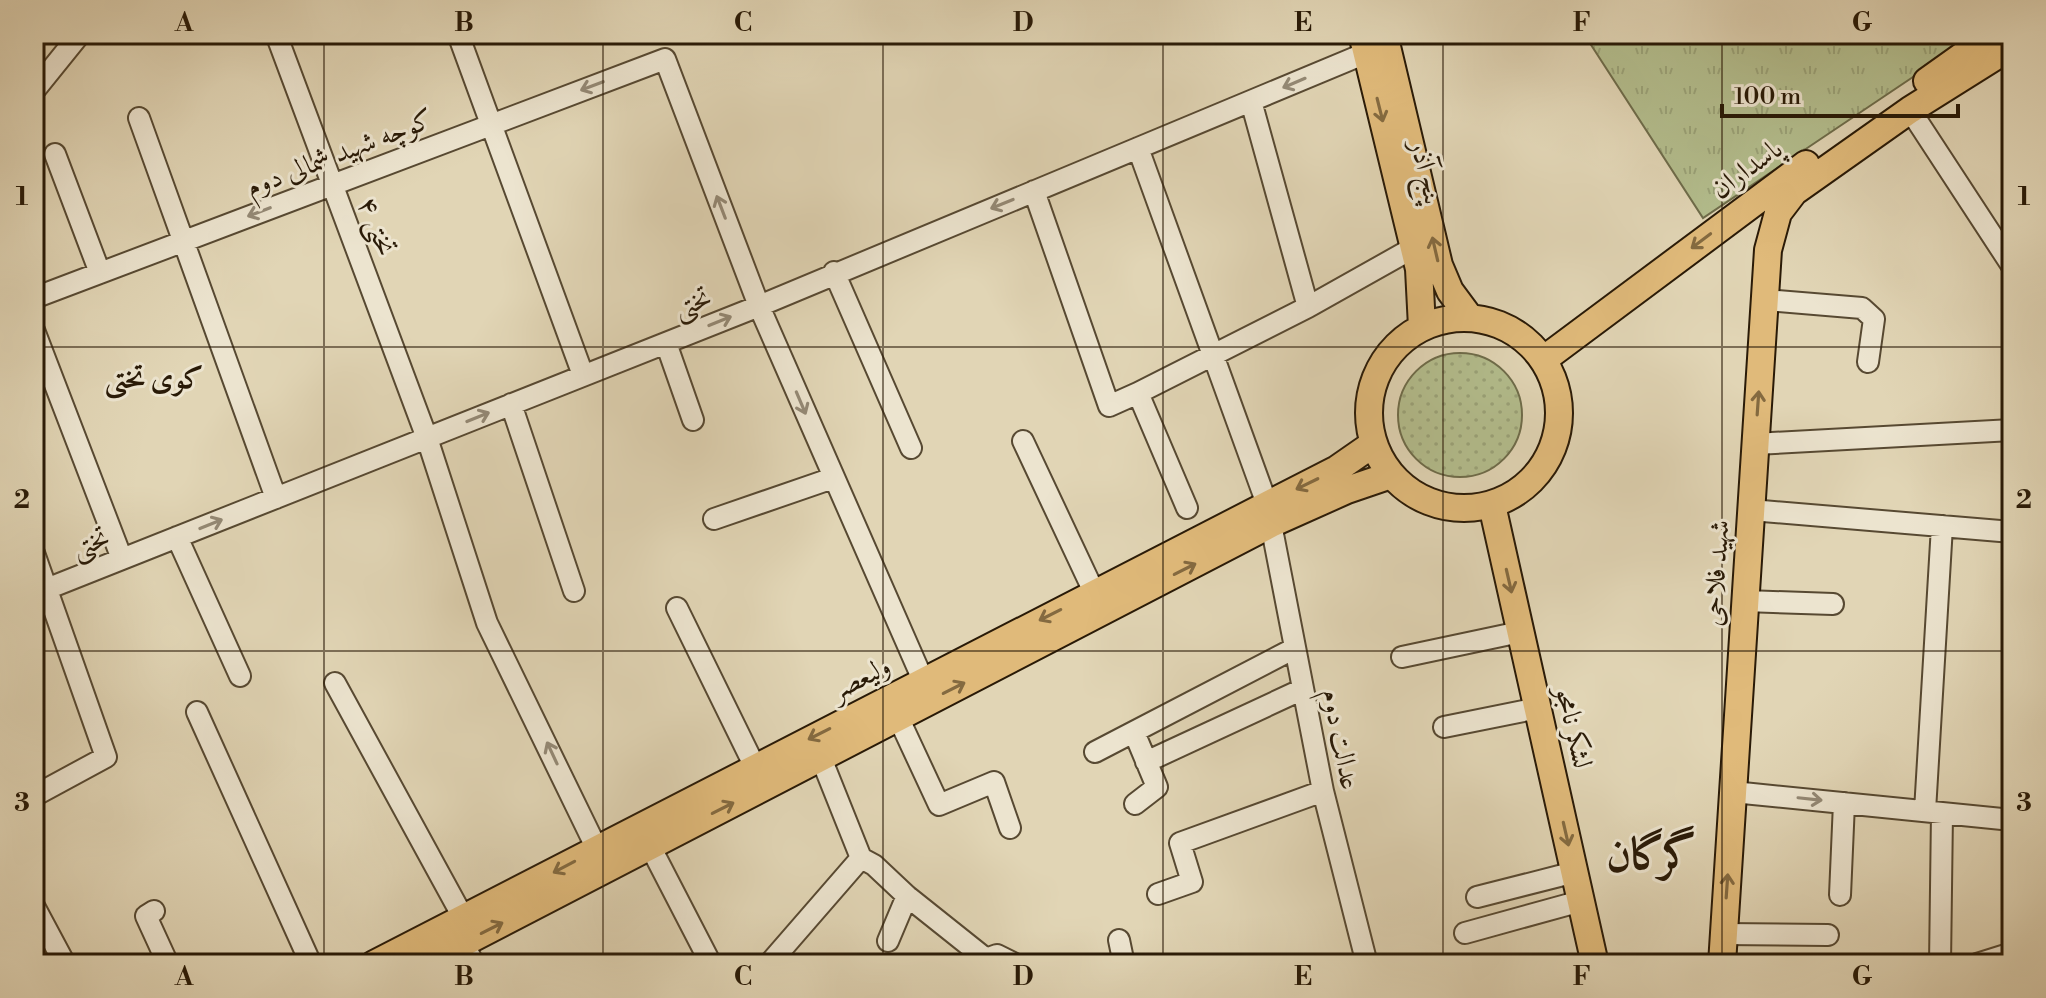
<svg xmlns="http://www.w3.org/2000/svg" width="2046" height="998" font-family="'Libre Bodoni',Amiri,serif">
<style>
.grass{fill:url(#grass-dots);stroke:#6e6c4a;stroke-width:2}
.park{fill:url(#park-tufts);stroke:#6e6c4a;stroke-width:2}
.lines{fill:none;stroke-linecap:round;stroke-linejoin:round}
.minor-casing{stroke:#574932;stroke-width:24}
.major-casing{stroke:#291a07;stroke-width:30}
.minor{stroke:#ece4cf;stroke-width:20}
.major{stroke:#e0ba7a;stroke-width:26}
.oneway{stroke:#948975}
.oneway2{stroke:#846a40}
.grid{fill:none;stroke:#291a07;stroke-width:2;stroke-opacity:0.55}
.labels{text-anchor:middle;stroke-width:6;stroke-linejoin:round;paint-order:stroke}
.street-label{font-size:28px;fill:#291a07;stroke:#ece4cf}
.neighbourhood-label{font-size:30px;font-weight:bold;fill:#291a07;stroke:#ece4cf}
.town-label{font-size:44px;font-weight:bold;fill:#291a07;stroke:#ece4cf}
.neatline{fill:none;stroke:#291a07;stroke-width:3}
.grid-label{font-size:26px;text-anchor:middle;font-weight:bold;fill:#291a07}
</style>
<defs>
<pattern id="grass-dots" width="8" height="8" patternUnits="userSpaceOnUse" patternTransform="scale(2)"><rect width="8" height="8" fill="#b3bd8d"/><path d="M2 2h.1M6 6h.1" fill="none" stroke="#9aa278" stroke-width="1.8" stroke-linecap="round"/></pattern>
<pattern id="park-tufts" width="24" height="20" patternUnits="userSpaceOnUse" patternTransform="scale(2)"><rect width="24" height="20" fill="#b3bd8d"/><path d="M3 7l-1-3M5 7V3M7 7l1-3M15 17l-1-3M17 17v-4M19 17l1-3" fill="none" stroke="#9aa278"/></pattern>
</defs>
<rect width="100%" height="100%" fill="#e1d5b5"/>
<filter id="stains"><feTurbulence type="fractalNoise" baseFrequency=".0025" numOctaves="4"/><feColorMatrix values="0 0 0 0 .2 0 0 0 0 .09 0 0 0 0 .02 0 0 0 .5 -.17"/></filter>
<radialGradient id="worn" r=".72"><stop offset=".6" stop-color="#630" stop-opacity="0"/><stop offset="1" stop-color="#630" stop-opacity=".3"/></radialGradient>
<path class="grass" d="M1398 415a62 62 0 1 1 124 0a62 62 0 1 1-124 0Z"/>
<path class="park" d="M1584,34H1977L1703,218Z"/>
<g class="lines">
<defs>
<path id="minor" d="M276,34L427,438L487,623L597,849
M458,34L583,375
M34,91L80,34
M1251,101L1308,307
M1910,110L2012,266
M139,118L276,498
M1138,148L1267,504
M55,154L100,273
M1034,191L1109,406L1138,393
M834,272L911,448
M34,298L665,59L759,306L923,680
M1765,300L1862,308L1874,319L1868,362
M34,330L122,559
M666,343L693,420
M511,404L574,591
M1023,441L1094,592
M1755,444L2012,430
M1187,508L1138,393L1308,307L1413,248
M1751,510L2012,532
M714,519L833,478
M1271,524L1323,791L1367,964
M177,537L240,676
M34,553L106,757L34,796
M34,594L759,306L1366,53
M1745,601L1833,604
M677,608L755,767
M1402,657L1520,632
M335,683L464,919
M197,712L311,964
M898,717L939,805L994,782L1010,828
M1444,727L1538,708
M1134,732L1157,787L1135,804
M1095,752L1295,648
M821,758L861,858L874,865L907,896L986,959L997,955L1015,964
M1146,762L1303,689
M1733,792L2012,820
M1925,811L1942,526
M650,846L711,964
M1158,894L1192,882L1180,843L1323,791
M1840,895L1844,803
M1477,897L1575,872
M34,906L65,964
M154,911L146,916L168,964
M1465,933L1581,901
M1723,934L1828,935
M1119,940L1124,964
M888,941L907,896
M463,943L474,964
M769,964L861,858
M1940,964L1942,813
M1977,964L2012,953"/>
<path id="major" d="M1362,34L1419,269L1422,327
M1384,34L1439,265L1450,291L1470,318
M1927,81L1993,34
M1369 413a95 95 0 1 1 190 0a95 95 0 1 1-190 0Z
M1543,360L1806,164
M1492,505L1595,964
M374,964L1337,469L1373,444
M423,964L1271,524L1347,490L1391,475
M1722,964L1768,250L1778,213L1794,192L1910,110L2012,46"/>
</defs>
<use href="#minor" class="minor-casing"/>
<use href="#major" class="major-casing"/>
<use href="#minor" class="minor"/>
<use href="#major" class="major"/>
</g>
<defs><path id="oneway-shaft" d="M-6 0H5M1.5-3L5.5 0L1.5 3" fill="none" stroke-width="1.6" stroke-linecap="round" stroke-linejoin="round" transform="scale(2)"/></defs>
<g class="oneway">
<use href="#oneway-shaft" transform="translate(1294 83) rotate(157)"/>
<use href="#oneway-shaft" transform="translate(592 86) rotate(159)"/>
<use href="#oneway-shaft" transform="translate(1002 204) rotate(158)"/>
<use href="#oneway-shaft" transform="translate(721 207) rotate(-111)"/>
<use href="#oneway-shaft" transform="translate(259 212) rotate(159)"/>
<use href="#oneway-shaft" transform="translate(720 321) rotate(-22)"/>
<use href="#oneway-shaft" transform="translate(801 403) rotate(67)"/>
<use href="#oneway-shaft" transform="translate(478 417) rotate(-22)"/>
<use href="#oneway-shaft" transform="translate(211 524) rotate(-22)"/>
<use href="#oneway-shaft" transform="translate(552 753) rotate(-115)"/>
<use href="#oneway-shaft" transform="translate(1810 799) rotate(6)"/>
</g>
<g class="oneway2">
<use href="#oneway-shaft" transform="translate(1380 110) rotate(76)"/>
<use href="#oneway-shaft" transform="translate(1701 241) rotate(143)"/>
<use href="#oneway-shaft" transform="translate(1435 249) rotate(-103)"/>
<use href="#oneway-shaft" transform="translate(1758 403) rotate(-86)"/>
<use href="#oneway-shaft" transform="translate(1307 484) rotate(154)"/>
<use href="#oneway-shaft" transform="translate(1185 569) rotate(-27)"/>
<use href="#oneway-shaft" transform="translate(1509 581) rotate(77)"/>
<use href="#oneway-shaft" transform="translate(1050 615) rotate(153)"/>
<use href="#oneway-shaft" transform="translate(954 688) rotate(-27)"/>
<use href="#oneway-shaft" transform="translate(819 734) rotate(153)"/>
<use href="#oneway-shaft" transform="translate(723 808) rotate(-27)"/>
<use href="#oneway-shaft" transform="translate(1566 834) rotate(77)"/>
<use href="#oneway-shaft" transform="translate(564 867) rotate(152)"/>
<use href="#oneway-shaft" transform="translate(1727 886) rotate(-86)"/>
<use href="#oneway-shaft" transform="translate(492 928) rotate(-27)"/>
</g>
<path class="grid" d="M324,34V964M603,34V964M883,34V964M1163,34V964M1443,34V964M1722,34V964M34,347H2012M34,651H2012"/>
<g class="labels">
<g class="street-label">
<text transform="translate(339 152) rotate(-21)" y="10">کوچه شهید شمالی دوم</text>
<text transform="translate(1746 168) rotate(-36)" y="10">پاسداران</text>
<text transform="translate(1428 172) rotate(76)" y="10">پنج آذر</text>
<text transform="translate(378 226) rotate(69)" y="10">تختی ۴</text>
<text transform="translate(692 302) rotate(-22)" y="10">تختی</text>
<text transform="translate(90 542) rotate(-22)" y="10">تختی</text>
<text transform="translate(1715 573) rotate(-86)" y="10">شهید فلاحی</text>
<text transform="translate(860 677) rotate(-27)" y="10">ولیعصر</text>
<text transform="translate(1575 727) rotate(77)" y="10">لشکر نامجو</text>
<text transform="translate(1342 739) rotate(79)" y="10">عدالت دوم</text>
</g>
<g class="neighbourhood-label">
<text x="154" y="388">کوی تختی</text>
</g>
<g class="town-label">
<text x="1651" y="869">گرگان</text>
</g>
</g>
<rect width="2046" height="998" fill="none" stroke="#e1d5b5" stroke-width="88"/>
<path d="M1722 104v12h236v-12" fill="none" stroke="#291a07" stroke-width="4"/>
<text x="1734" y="104" font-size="24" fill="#291a07" stroke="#ece4cf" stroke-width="6" paint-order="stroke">100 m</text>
<rect x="44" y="44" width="1958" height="910" class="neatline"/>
<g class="grid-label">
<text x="184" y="31">A</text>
<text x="464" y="31">B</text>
<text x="743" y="31">C</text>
<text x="1023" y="31">D</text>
<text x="1303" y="31">E</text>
<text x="1582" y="31">F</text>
<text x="1862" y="31">G</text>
<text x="22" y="205">1</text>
<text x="2024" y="205">1</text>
<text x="22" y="508">2</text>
<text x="2024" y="508">2</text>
<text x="22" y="811">3</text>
<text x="2024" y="811">3</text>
<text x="184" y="985">A</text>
<text x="464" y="985">B</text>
<text x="743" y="985">C</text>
<text x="1023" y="985">D</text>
<text x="1303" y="985">E</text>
<text x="1582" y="985">F</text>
<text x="1862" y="985">G</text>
</g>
<rect width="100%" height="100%" filter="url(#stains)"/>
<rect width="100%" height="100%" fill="url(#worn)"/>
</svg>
